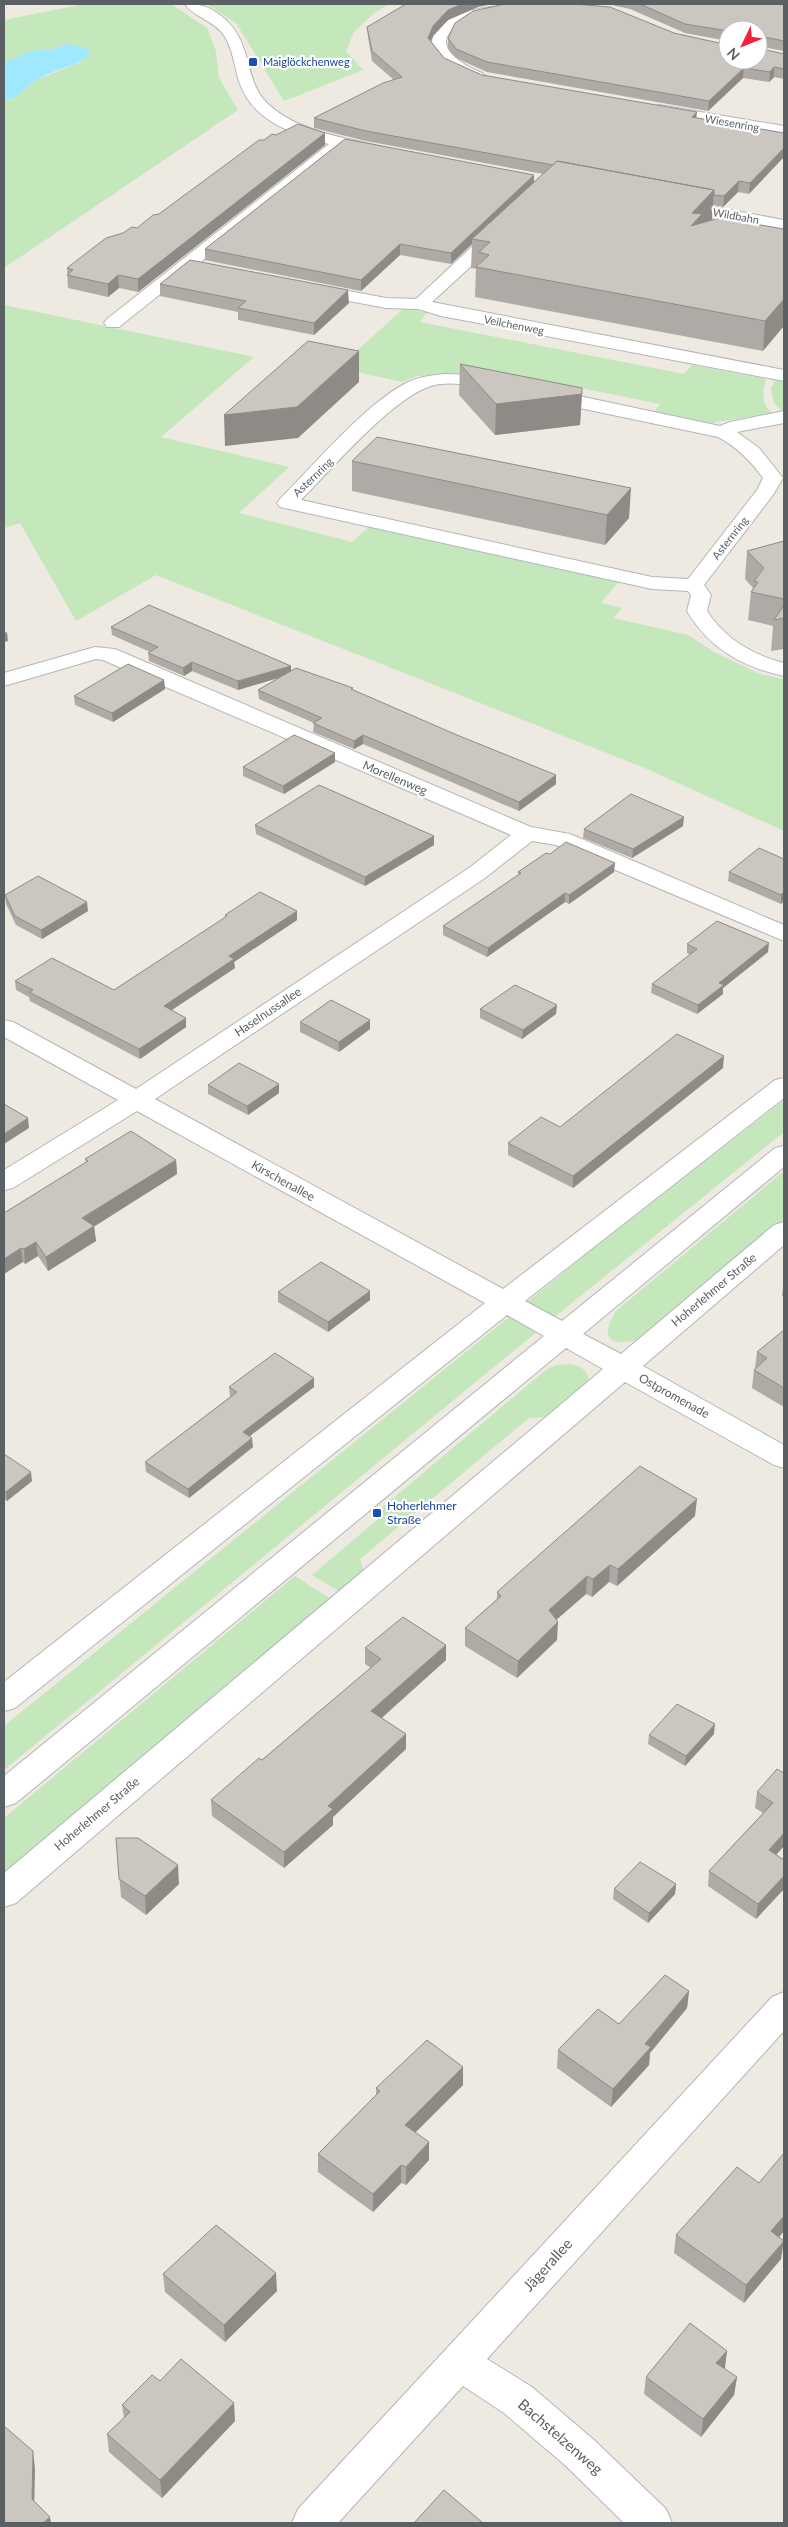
<svg xmlns="http://www.w3.org/2000/svg" width="788" height="2527" font-family="Lato,sans-serif">
<style>
.green{fill:#c4e8bc}
.water{fill:#a0e8ff}
.lines{fill:none;stroke-linecap:round;stroke-linejoin:round}
.minor-casing{stroke:#b2b6ba;stroke-width:2}
.minor{fill:#fff;fill-rule:evenodd}
.wall{fill:#afaaa5}
.shaded-wall{fill:#8e8b86}
.building{fill:#cbc6c0;stroke:#8e8b86}
.transit-dot{fill:#1a4fb4;stroke:#fff;stroke-width:2}
.labels{text-anchor:middle;stroke-width:4.5;stroke-linejoin:round;paint-order:stroke}
.far-transit-label{font-size:11px;fill:#164399;stroke:#fff;text-anchor:start}
.far-street-label{font-size:11px;fill:#5a6063;stroke:#fff}
.street-label{font-size:12px;fill:#5a6063;stroke:#fff}
.transit-label{font-size:12px;fill:#164399;stroke:#fff;text-anchor:start}
.near-street-label{font-size:15px;fill:#5a6063;stroke:#fff}
</style>
<rect width="100%" height="100%" fill="#eee9e1"/>
<path class="green" d="M84,4H171L207,28L216,51L219,78L238,110L4,268V101L10,100L37,80L82,61L68,44L53,49L31,51L4,63V20Z
M389,4L374,13L354,32L346,51L363,70L284,101L236,23L208,5Z
M4,305L254,357L161,437L289,467L239,513L352,542L372,524L621,579L601,603L622,608L613,618L688,635L714,652L760,674L784,679V831L647,769L156,575L76,621L20,523L4,528Z
M403,309L427,312L420,322L684,374L692,365L766,379C762,393 761,403 772,413L705,424L653,413L660,404L477,367L465,375L417,376L402,382L338,368Z
M777,378L784,379V411H782L774,403L771,388Z
M784,1100V1132L573,1302L4,1770V1726L588,1253Z
M784,1171V1219L642,1339C614,1346 597,1342 616,1311Z
M569,1364C581,1366 585,1368 589,1379L585,1387L546,1417L529,1418L360,1559L364,1572L340,1592L312,1575L383,1515L378,1511L547,1369L556,1365Z
M295,1576L332,1600L4,1877V1818Z"/>
<path class="water" d="M68,44L86,48L91,54C75,67 54,69 37,80C26,86 17,99 4,101V63L31,51L53,49Z"/>
<g class="lines">
<defs>
<path id="minor" d="M185,4C200,4 208,6 220,15C255,41 242,80 268,104C298,132 344,137 382,147L384,150L376,155L344,148L119,327H107L104,323L107,319L329,144C293,135 251,120 239,81C234,66 233,48 223,34C214,21 191,15 185,4Z
M491,7L498,11L496,14C485,17 473,18 462,24C425,43 461,64 482,73L485,76L477,81C447,73 409,44 450,19C462,11 477,9 491,7Z
M659,105L784,126V136L653,113L651,110L653,107Z
M677,200L784,220V230L671,209L669,205L671,201Z
M498,227L504,228L507,232L504,236L432,302L784,370V381L441,316L418,309L386,308L312,294L306,293L303,289L306,285L312,284L386,298L416,299L492,228Z
M445,374L471,375L503,381L505,385L503,389L496,391C476,386 451,380 431,386C392,398 331,470 301,500L652,577L688,579L757,490L763,478C751,461 737,447 718,437L546,401L539,399L537,395L539,391L546,389L720,426L730,422L784,411V423L737,432L759,448L783,478L773,495L704,585L711,595L707,611C725,639 753,655 784,663V676C742,667 709,648 687,611L691,595L688,591L652,589L280,507L277,503L280,499C314,465 366,403 408,382C420,377 432,375 445,374Z
M95,647L115,649L531,827L570,834L784,925V941L556,845L532,841L485,878L155,1099L503,1289L775,1080L784,1078V1098L525,1301L562,1321L775,1148L784,1146V1167L583,1334L621,1354L774,1225L784,1222V1245L643,1366L784,1445V1468L774,1465L625,1382L16,1903L4,1907V1873L603,1369L566,1348L16,1803L4,1807V1776L544,1336L507,1315L15,1708L4,1711V1682L485,1303L137,1111L13,1188L4,1190V1170L118,1100L4,1037V1020L13,1022L136,1089L469,868L511,835L103,660L96,659L4,686V673Z
M784,1992V2031L487,2359L532,2387L594,2440L666,2509L672,2523H624L566,2466L504,2413L463,2386L338,2523H292L298,2509L772,1997Z"/>
</defs>
<use href="#minor" class="minor-casing"/>
<use href="#minor" class="minor"/>
</g>
<path class="wall" d="M607,4H784V51L758,46V30H728V41L685,33L630,9Z
M478,7L448,20L433,36L431,41L444,58L482,75L696,118L784,133L749,194L738,192L723,207L713,205L712,219L711,220L784,229L763,351L475,297L476,269L471,268L472,244L451,264L400,255L361,291L205,260V249L534,182L543,174L366,141L314,128V118L394,80L372,61L368,37L367,27Z
M674,33L728,45L784,54V79L774,77L769,82L743,78L708,111L487,72L456,58L448,48V38Z
M325,145L138,292L119,288L108,297L68,288L67,268L123,233L137,228L159,214Z
M160,284L349,303L314,335L238,320V312L160,296Z
M460,364L582,388L580,425L495,435L459,395Z
M352,461L629,518L605,545L352,491Z
M784,541V649L771,651L773,626L748,620L751,592L753,588L745,579L747,551Z
M111,627L291,666V670L353,690L556,784L519,811L363,744L354,749L313,732L314,723L259,699L258,690L278,678L238,690L192,671L184,676L149,661L148,653L150,652L112,635Z
M164,680L165,689L113,722L75,705L74,696Z
M335,753V762L284,794L243,776V767Z
M255,825L434,836V845L365,886L256,834Z
M683,826L632,858L583,838L584,829Z
M550,854L614,872L569,904L565,902L487,957L443,935V926L518,876V872Z
M784,859V901L781,904L728,881L729,872Z
M5,895L88,911L42,939L16,925L6,904Z
M225,915L297,920L234,962L235,968L172,1010L186,1027L140,1059L30,1001L29,997L16,990L15,981L114,990L225,918Z
M687,944L768,952L723,988V994L697,1014L651,993L652,984L690,955L687,953Z
M480,1009L556,1014L522,1039L480,1018Z
M300,1022L370,1029L339,1052L300,1032Z
M723,1068L573,1188L508,1155V1143L560,1127Z
M208,1085L279,1093L248,1115L208,1094Z
M85,1159L176,1160L177,1174L94,1226L96,1241L48,1271L38,1256L25,1264L23,1262L4,1213L86,1162Z
M784,1278V1297L782,1296Z
M278,1292L370,1300L328,1332L278,1302Z
M784,1330V1407L752,1388L754,1370L755,1368L757,1352Z
M314,1378V1387L250,1436L253,1447L189,1498L146,1472L145,1462L230,1397V1396L229,1387Z
M4,1454L32,1481L7,1501L4,1499Z
M695,1516L617,1586L609,1582L592,1597L586,1594L556,1620L557,1640L517,1678L465,1646V1628L497,1599V1592Z
M784,1578V1594L783,1593Z
M365,1648L446,1660L382,1718L406,1749L333,1817V1825L284,1868L212,1816L211,1800L262,1760L371,1668L365,1664Z
M714,1734L685,1766L648,1744L649,1735Z
M784,1773V1846L776,1855L784,1860V1889L756,1919L708,1886L709,1871L763,1813L755,1808L757,1792Z
M116,1838L179,1884L146,1915L121,1897Z
M676,1884L675,1894L648,1923L613,1899L614,1889Z
M689,1991L687,2008L650,2053L649,2065L611,2107L557,2068L558,2050L619,2024Z
M463,2067V2085L415,2132L429,2160L406,2185L401,2183L373,2212L318,2172V2154L376,2095V2088Z
M784,2231L779,2237L781,2259L744,2303L674,2253L676,2235Z
M163,2274L277,2291L225,2342L165,2292Z
M727,2351L724,2369L737,2377L734,2395L701,2437L644,2394L646,2377Z
M160,2381L235,2421L162,2498L109,2452L107,2434L124,2418L122,2405Z"/>
<path class="shaded-wall" d="M462,4H493L478,7L448,20L433,36L428,47V38L433,26L448,10Z
M774,67V77L769,82L770,72Z
M744,68L743,78L708,111L709,101Z
M697,112L696,122L692,117Z
M325,133V145L138,292V279Z
M784,148V157L749,194L750,183Z
M534,175V186L472,239V244L451,264V253Z
M739,181L738,192L723,207L724,196Z
M714,190L712,219L701,230L689,255L692,213Z
M400,244V255L361,291V280Z
M118,275L119,288L108,297V284Z
M348,290L349,303L314,335V323Z
M784,299V326L763,351L765,321Z
M359,351V382L298,438L225,446L224,415Z
M582,394L580,425L495,435L496,404Z
M631,488L629,518L605,545L607,515Z
M7,632L8,641L4,642V633Z
M192,662V671L184,676L183,668Z
M291,666V674L238,690V681Z
M164,680L165,689L113,722L112,713Z
M363,735V744L354,749V741Z
M335,753V762L284,794L283,786Z
M556,775V784L519,811V802Z
M684,817L683,826L632,858L633,849Z
M434,836V845L365,886V877Z
M615,863L614,872L569,904V895Z
M784,892V901L781,904V895Z
M565,893V902L487,957L488,948Z
M87,902L88,911L42,939L41,930Z
M297,911V920L234,962L235,968L164,1015V1006L229,956Z
M769,943L768,952L723,988V994L697,1014L698,1005L719,983Z
M557,1005L556,1014L522,1039L523,1030Z
M186,1018V1027L140,1059L139,1049Z
M370,1020V1029L339,1052V1042Z
M724,1056L723,1068L573,1188V1176Z
M279,1084V1093L248,1115L247,1106Z
M28,1118L29,1128L4,1144V1134Z
M176,1160L177,1174L84,1233L82,1218Z
M94,1226L96,1241L48,1271L46,1257Z
M36,1242L38,1256L25,1264L24,1249Z
M21,1248L23,1262L4,1274V1259Z
M370,1291V1300L328,1332V1322Z
M314,1378V1387L243,1441V1432Z
M252,1438L253,1447L189,1498L188,1489Z
M31,1472L32,1481L7,1501L6,1492Z
M697,1499L695,1516L617,1586L618,1569Z
M610,1565L609,1582L592,1597L593,1579Z
M587,1576L586,1594L548,1627L549,1610Z
M558,1622L557,1640L517,1678L518,1661Z
M446,1645V1660L371,1727V1711Z
M715,1724L714,1734L685,1766L686,1756Z
M406,1734V1749L333,1817V1825L284,1868V1852L328,1806Z
M784,1833V1846L767,1865L769,1850Z
M178,1865L179,1884L146,1915L145,1896Z
M784,1876V1889L756,1919L758,1904Z
M676,1884L675,1894L648,1923L649,1913Z
M689,1991L687,2008L650,2053L649,2065L611,2107L613,2089L645,2044Z
M463,2067V2085L405,2143V2125Z
M429,2142V2160L406,2185V2167Z
M401,2165V2183L373,2212V2194Z
M784,2216V2231L769,2249L771,2231Z
M784,2241L781,2259L744,2303L746,2285Z
M276,2273L277,2291L225,2342L224,2325Z
M727,2351L725,2368L714,2381L716,2363Z
M737,2377L734,2395L701,2437L703,2419Z
M234,2403L235,2421L162,2498L160,2480Z
M33,2451L35,2469L34,2516L32,2499Z
M50,2517L51,2523H43Z"/>
<path class="building" d="M406,4H462L448,10L433,26L428,38L444,58L482,75L697,112L692,117L784,133V148L750,183L739,181L724,196L714,195V190L557,161L553,165L366,131L314,118L383,83L402,77L372,51L367,27Z
M505,4H574L610,7L674,33L728,45V60H758V48L784,54V69L774,67L770,72L744,68L709,101L487,62L456,49L448,38L455,23L473,11Z
M640,4H784V41L759,36L758,37V30H728V31L685,24Z
M298,124L325,133L138,279L118,275L108,284L67,275L73,270L67,268L106,238L123,233L132,227L137,228L153,215L159,214L259,140H264L272,134L276,135Z
M345,139L534,175L451,253L400,244L361,280L205,249Z
M557,161L714,190L692,213L702,214L691,226L719,218L784,229V299L765,321L476,267L489,255L479,252L490,242L472,239Z
M190,260L348,290L314,323L238,308L246,301L160,284Z
M308,341L359,351L297,407L224,415Z
M460,364L582,388V394L496,404Z
M377,437L631,488L607,515L352,461Z
M784,541V599L751,592L758,582L754,581L764,568L747,551Z
M149,605L291,666L238,681L192,662L183,668L148,653L158,647L111,627Z
M784,605V618L774,620Z
M128,664L164,680L112,713L74,696Z
M296,668L353,688L351,689L457,735L556,775L519,802L363,735L354,741L313,723L322,718L258,690Z
M294,735L335,753L283,786L243,767Z
M319,785L434,836L365,877L255,825Z
M631,794L684,817L633,849L584,829Z
M566,842L615,863L569,895L565,893L488,948L443,926L521,873L518,872L546,853L550,854Z
M759,848L784,859V892L781,895L729,872Z
M38,876L87,902L41,930L15,916L5,895Z
M260,892L297,911L229,956L234,959L164,1006L186,1018L139,1049L29,992L33,990L15,981L52,958L114,990L227,916L225,915Z
M717,921L769,943L719,983L724,985L698,1005L652,984L697,949L687,944Z
M515,985L557,1005L523,1030L480,1009Z
M331,1000L370,1020L339,1042L300,1022Z
M677,1034L724,1056L573,1176L508,1143L541,1117L560,1127Z
M239,1063L279,1084L247,1106L208,1085Z
M4,1104L28,1118L4,1134Z
M131,1131L176,1160L82,1218L94,1226L46,1257L36,1242L24,1249L21,1248L4,1259V1213L88,1161L85,1159Z
M321,1262L370,1291L328,1322L278,1292Z
M784,1330V1388L754,1370L767,1358L757,1352Z
M275,1353L314,1378L243,1432L252,1438L188,1489L145,1462L237,1392L229,1387Z
M4,1454L31,1472L6,1492L4,1490Z
M640,1466L697,1499L618,1569L610,1565L593,1579L587,1576L549,1610L558,1622L518,1661L465,1628L501,1596L497,1592Z
M403,1617L446,1645L371,1711L406,1734L328,1806L333,1809L284,1852L211,1800L259,1758L262,1760L381,1659L365,1648Z
M677,1704L715,1724L686,1756L649,1735Z
M777,1769L784,1773V1833L769,1850L784,1860V1876L758,1904L709,1871L773,1803L757,1792Z
M116,1838H138L178,1865L145,1896L119,1879Z
M640,1862L676,1884L649,1913L614,1889Z
M665,1975L689,1991L645,2044L651,2047L613,2089L558,2050L598,2009L619,2024Z
M427,2040L463,2067L405,2125L429,2142L406,2167L401,2165L373,2194L318,2154L380,2091L376,2088Z
M784,2153V2216L771,2231L784,2241L746,2285L676,2235L737,2167L759,2183Z
M216,2225L276,2273L224,2325L163,2274Z
M690,2323L727,2351L716,2363L737,2377L703,2419L646,2377Z
M181,2359L234,2403L160,2480L107,2434L130,2412L122,2405L152,2375L160,2381Z
M4,2426L33,2451L32,2499L50,2517L43,2523H4Z
M444,2490L483,2523H414Z"/>
<g class="transit-dot">
<rect x="248" y="57" width="10" height="10" rx="2.5"/>
<rect x="372" y="1508" width="10" height="10" rx="2.5"/>
</g>
<g class="labels">
<g class="far-transit-label">
<text x="263" y="66">Maiglöckchenweg</text>
</g>
<g class="far-street-label">
<text transform="translate(732 123) rotate(10)" y="4">Wiesenring</text>
<text transform="translate(736 216) rotate(10)" y="4">Wildbahn</text>
<text transform="translate(514 325) rotate(11)" y="4">Veilchenweg</text>
<text transform="translate(313 477) rotate(-44)" y="4">Asternring</text>
<text transform="translate(730 538) rotate(-52)" y="4">Asternring</text>
</g>
<g class="street-label">
<text transform="translate(395 778) rotate(23)" y="4">Morellenweg</text>
<text transform="translate(268 1012) rotate(-34)" y="4">Haselnussallee</text>
<text transform="translate(283 1181) rotate(29)" y="4">Kirschenallee</text>
<text transform="translate(714 1290) rotate(-40)" y="4">Hoherlehmer Straße</text>
<text transform="translate(674 1396) rotate(29)" y="4">Ostpromenade</text>
<text transform="translate(97 1814) rotate(-40)" y="4">Hoherlehmer Straße</text>
</g>
<g class="transit-label">
<text x="387" y="1510">Hoherlehmer<tspan x="387" dy="14">Straße</tspan></text>
</g>
<g class="near-street-label">
<text transform="translate(548 2265) rotate(-48)" y="5">Jägerallee</text>
<text transform="translate(560 2437) rotate(41)" y="5">Bachstelzenweg</text>
</g>
</g>
<rect width="788" height="2527" fill="none" stroke="#5a6063" stroke-width="10"/>
<g transform="translate(743 45) rotate(227)"><circle r="24" fill="#ffffff" stroke="#bdbfc1"/>
<path d="M0-4L9 19L0 12L-9 19Z" fill="#f4213a"/>
<text y="-8" font-size="14" font-weight="bold" text-anchor="middle" fill="#5a6063">N</text>
</g>
</svg>
